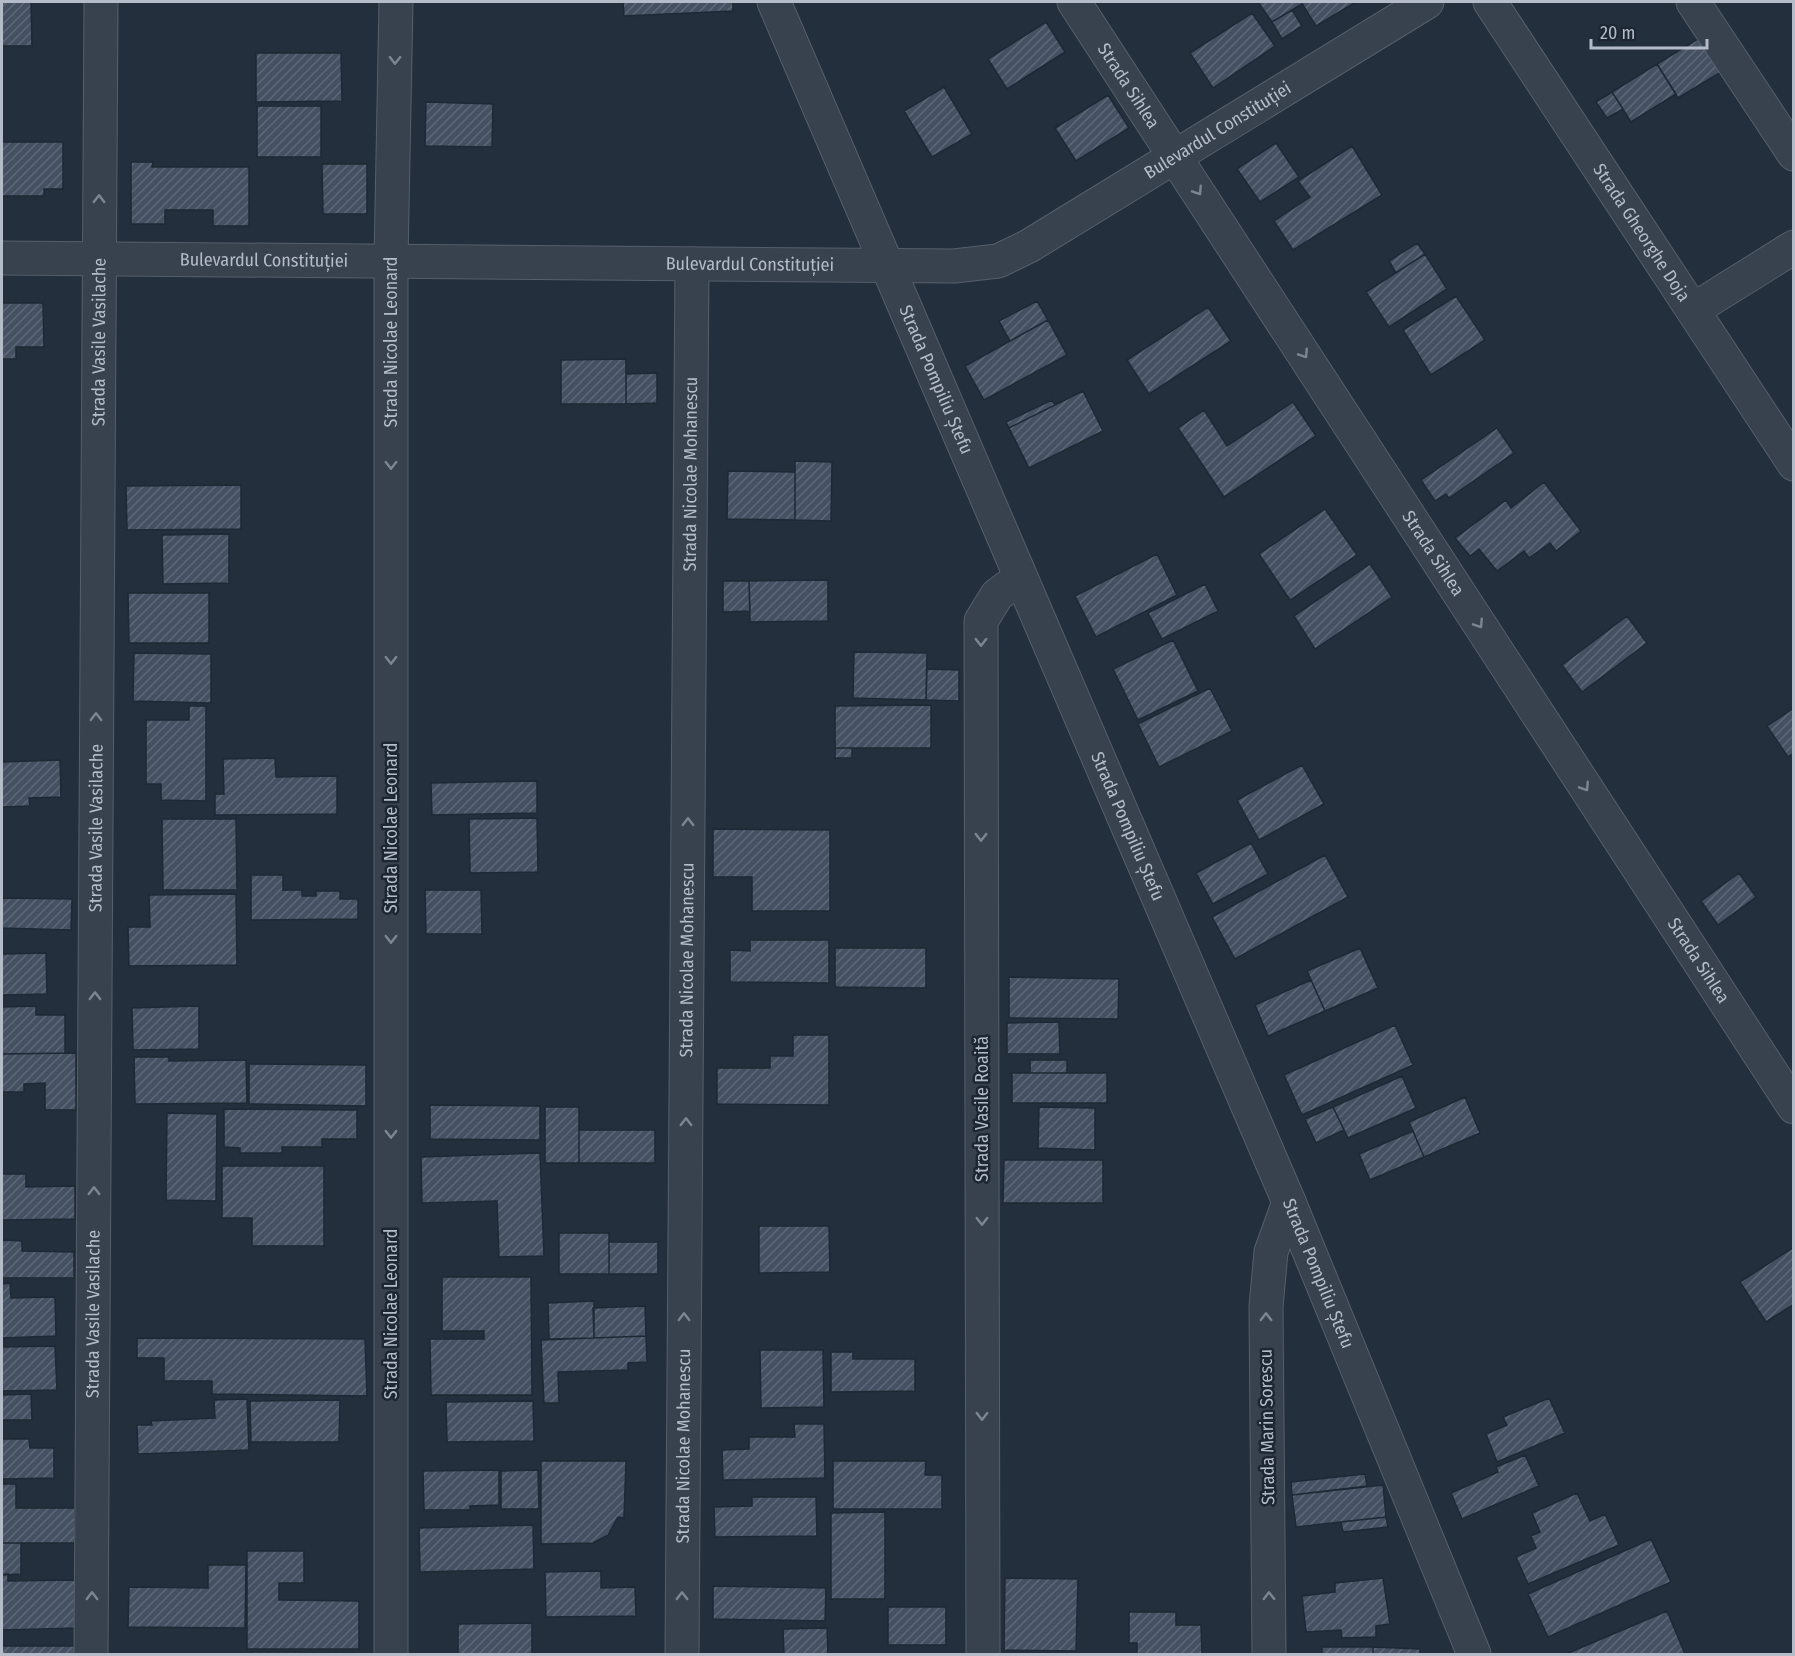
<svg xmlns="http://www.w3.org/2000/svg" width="1795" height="1656" font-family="'Fira Sans Condensed',sans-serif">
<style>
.building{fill:url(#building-hatch);stroke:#1f2835;stroke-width:1.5}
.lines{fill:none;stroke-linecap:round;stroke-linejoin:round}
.street-casing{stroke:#565f6c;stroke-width:35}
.street{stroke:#38414e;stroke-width:33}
.oneway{stroke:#7c8592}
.labels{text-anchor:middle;stroke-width:5;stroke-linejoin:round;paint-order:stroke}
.street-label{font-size:18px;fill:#b4bcc9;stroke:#1d2633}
</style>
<defs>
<pattern id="building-hatch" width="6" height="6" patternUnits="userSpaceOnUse" patternTransform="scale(1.5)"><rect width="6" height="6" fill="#455162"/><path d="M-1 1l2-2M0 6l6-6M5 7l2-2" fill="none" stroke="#5d6877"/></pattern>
</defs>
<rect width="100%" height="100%" fill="#242f3e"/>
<path class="building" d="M2,2H31L32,46H2Z
M623,2H733V11L624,16Z
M1258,2H1301L1302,4L1272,22Z
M1301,2H1356L1316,26Z
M1292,10L1302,26L1282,39L1272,22Z
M1252,13L1275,46L1213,88L1190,53Z
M1046,22L1065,52L1007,89L988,59Z
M1706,34L1726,69L1678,98L1657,64Z
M256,53H341L342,101L256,102Z
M1657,64L1676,94L1631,122L1612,92Z
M944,87L972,134L932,157L904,111Z
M1612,92L1623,109L1607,118L1596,102Z
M1108,95L1129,128L1076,161L1055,128Z
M426,102L493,104L492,147L425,146Z
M257,106H321V157H257Z
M2,142H63V189H44V196H2Z
M1276,143L1299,177L1260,202L1237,169Z
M1352,146L1382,195L1293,250L1274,221L1310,197L1298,181Z
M131,162H153L152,167H249V226H213V210H165V224H131Z
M322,164H367V214H323Z
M1417,243L1425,254L1396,273L1389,261Z
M1425,254L1447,289L1389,327L1366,292Z
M1456,296L1485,340L1431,375L1403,330Z
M1037,301L1048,320L1010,341L999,321Z
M2,303H43L44,347H16V359H2Z
M1208,307L1231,341L1149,394L1127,360Z
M1048,320L1067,355L984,400L965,366Z
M626,359V404H561V360Z
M657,373V403L626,404V374Z
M1083,391L1103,431L1029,468L1009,428Z
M1052,400L1055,405L1009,428L1006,422Z
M1293,402L1316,436L1224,497L1178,428L1204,410L1227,446Z
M1497,428L1514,453L1449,498L1446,494L1435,501L1421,480Z
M795,461L832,462L831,521L795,520Z
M728,471L795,472V520L727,519Z
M1544,482L1581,531L1556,551L1550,543L1529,558L1524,551L1497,571L1479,549L1470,556L1455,538L1506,500L1511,508Z
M241,485V529L127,530L126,486Z
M1325,509L1357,555L1290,600L1259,554Z
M229,534V583L163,584L162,535Z
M1157,554L1177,595L1096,637L1075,596Z
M1370,564L1392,597L1315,649L1294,616Z
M828,580V621L750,622L749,581Z
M723,581H749L750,611L723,612Z
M1205,584L1218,611L1162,639L1148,613Z
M128,593H209V643H129Z
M1627,616L1647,643L1582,692L1562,665Z
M1173,640L1198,691L1138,720L1113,669Z
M854,652L927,653L926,700L853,698Z
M134,653L211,654V703L133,701Z
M927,669L959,670V701L926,700Z
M1210,688L1232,731L1159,767L1138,724Z
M931,705V748H835V706Z
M189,706H206V801L161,800V784H146V720H189Z
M1794,708V753L1788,757L1767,726Z
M835,748H852V758H835Z
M275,758L276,777L337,776V814L215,815V794H224L223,759Z
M60,760L61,797L29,798L30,806L2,807V762Z
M1302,765L1324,804L1259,840L1237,800Z
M537,781V813L432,815L431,783Z
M537,818L538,872L470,873L469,819Z
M162,819H236L237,890H163Z
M713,829L830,830V911H752V877H713Z
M1251,843L1268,874L1213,904L1196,873Z
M1325,855L1348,897L1235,959L1212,917Z
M1739,873L1756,897L1718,925L1701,901Z
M251,875H283V890H302V896H316V891H340V899H358V919L251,920Z
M425,890H481L482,934H426Z
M236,894L237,965L129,966L128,927H150L149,895Z
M2,898L72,899L71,930L2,928Z
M750,940H829V983L730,982V950L750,951Z
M835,948H926V988L835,987Z
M1360,948L1378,988L1325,1011L1307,971Z
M46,953L47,994L2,995V954Z
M1009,977L1119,979L1118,1019L1009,1018Z
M1311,980L1325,1011L1268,1036L1255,1005Z
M36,1006V1015H65V1053L2,1054V1007Z
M199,1006V1049L133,1050L132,1008Z
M1059,1022L1060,1054H1007V1023Z
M1395,1025L1413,1065L1302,1115L1284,1075Z
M793,1035H829V1105L717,1104V1068H770V1056H793Z
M76,1053V1110H45V1083L24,1084V1092H2V1108V1054Z
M134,1057H169V1061L246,1060L247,1103L135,1104Z
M1030,1060H1067V1073H1030Z
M249,1064L366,1065V1106L249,1104Z
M1012,1073H1107V1103H1012Z
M1402,1076L1416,1108L1348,1138L1333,1107Z
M1465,1097L1480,1133L1424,1157L1409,1122Z
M430,1105L540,1106V1140L430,1139Z
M545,1107H579V1163H545Z
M1039,1107L1095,1108V1150L1038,1148Z
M1333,1107L1344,1130L1316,1143L1305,1119Z
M224,1109L357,1110V1139H322V1147H282V1153H240V1148L224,1147Z
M167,1113L217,1114L216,1201L166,1200Z
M579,1130H655V1163H579Z
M1413,1131L1424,1157L1370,1180L1359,1154Z
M540,1153L544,1256L499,1257L497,1201L422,1203L421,1157Z
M1004,1160H1103V1203H1003Z
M222,1166H324V1246H252V1218H222Z
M2,1174H26V1187L75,1186V1219L2,1220Z
M759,1226H829L830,1272L759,1273Z
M559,1233H609V1274H559Z
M2,1240L22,1241V1251L74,1252V1278H2Z
M609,1242H658V1274H609Z
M1794,1247V1304L1766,1322L1740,1282Z
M442,1277H531L532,1395H431L430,1339H484V1331H442Z
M10,1283L11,1298L55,1297L56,1336L2,1338V1284Z
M594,1301V1338L549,1339L548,1303Z
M645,1306L646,1336L594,1338L593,1308Z
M646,1336L647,1362L628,1363V1370L558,1372L559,1403H544L541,1340Z
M137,1338L365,1339L367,1396L212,1394V1381H164V1358H137Z
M55,1346L57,1390L2,1391V1347Z
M760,1350H823L824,1407L761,1408Z
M831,1352H853V1359H915V1391L831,1392Z
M31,1394L32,1420H2V1395Z
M1549,1398L1565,1433L1497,1462L1486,1434L1507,1425L1503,1417Z
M247,1399L249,1450L138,1454L137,1425H152L151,1421L215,1418L214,1400Z
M340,1400L339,1442H251L250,1401Z
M533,1401L534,1441L447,1442L446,1402Z
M794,1424H824L825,1478L723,1480L722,1450L749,1449V1437H795Z
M2,1439H29L30,1448H54V1478L2,1479Z
M1525,1455L1539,1486L1462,1519L1451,1493L1498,1472L1496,1467Z
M541,1461H626L624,1518L618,1517L608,1535L593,1543L541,1544Z
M833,1461H926L925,1475H942V1509H833Z
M499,1470V1505L470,1506V1510H424L423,1471Z
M538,1470L539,1509H501V1471Z
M1365,1474L1367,1486L1292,1495L1291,1482Z
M2,1484H16V1508H75V1543H2Z
M1383,1485L1386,1517L1296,1527L1292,1495Z
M1577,1493L1590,1521L1605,1514L1619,1545L1528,1584L1516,1557L1536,1548L1531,1536L1540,1532L1532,1513Z
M752,1497H816L817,1536L715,1537L714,1507L752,1506Z
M885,1512V1599H831V1513Z
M1386,1517L1388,1527L1343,1532L1341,1522Z
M533,1525L534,1569L420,1572L419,1528Z
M1651,1539L1671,1582L1548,1637L1528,1594Z
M2,1543H21V1574L2,1575Z
M247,1551H304V1583H279V1600L359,1601V1649H247Z
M208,1565H246L245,1628L128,1627L129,1587L208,1588Z
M601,1571V1588L635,1587L636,1616L546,1617L545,1572Z
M8,1574V1581L77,1580L78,1628L2,1630V1575Z
M1005,1578L1078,1579L1076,1651L1004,1650Z
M1383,1578L1390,1624L1376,1626V1637L1342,1638L1341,1630L1306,1632L1302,1596L1335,1592V1583Z
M713,1586L826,1588L825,1621L713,1619Z
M888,1607H946V1645H888Z
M1667,1611L1685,1654H1566Z
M1129,1612H1176V1625H1201L1202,1654H1137V1643H1129Z
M532,1623V1654H458V1624Z
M827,1628L828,1654H751H784L783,1629Z
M2,1646H80V1654H2Z
M1322,1647H1373V1654H1322Z
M1373,1647L1420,1649V1654H1373Z
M251,1652H301V1654H251Z"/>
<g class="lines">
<defs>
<g id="street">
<path id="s1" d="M774,2L1289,1202L1474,1654"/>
<path id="s2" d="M1074,2L1794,1107"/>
<path id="s3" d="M1490,2L1794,464"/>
<path d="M1693,2L1794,154"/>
<path id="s4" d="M2,258L954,266L998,261L1029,246L1427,2"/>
<path d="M1693,310L1794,247"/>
<path id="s5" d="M91,1654L101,2"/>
<path id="s6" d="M391,1654V260L396,2"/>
<path id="s7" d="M682,1654L692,264"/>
<path d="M983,1654L981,621L997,595L1020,578"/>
<path d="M1269,1654L1266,1307L1271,1252L1289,1202"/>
</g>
</defs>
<use href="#street" class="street-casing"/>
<use href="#street" class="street"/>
</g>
<defs><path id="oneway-chevron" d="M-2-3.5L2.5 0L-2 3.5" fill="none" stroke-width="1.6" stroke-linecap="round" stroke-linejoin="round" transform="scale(1.5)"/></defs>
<g class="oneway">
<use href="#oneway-chevron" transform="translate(395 60) rotate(91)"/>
<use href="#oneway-chevron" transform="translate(1198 191) rotate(57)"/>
<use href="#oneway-chevron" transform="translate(99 199) rotate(-89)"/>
<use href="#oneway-chevron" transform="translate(1304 354) rotate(57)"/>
<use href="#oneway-chevron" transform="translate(391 465) rotate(90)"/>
<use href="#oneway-chevron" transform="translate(1479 624) rotate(57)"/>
<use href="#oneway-chevron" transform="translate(981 642) rotate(90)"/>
<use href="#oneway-chevron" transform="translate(391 660) rotate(90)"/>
<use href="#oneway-chevron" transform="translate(96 717) rotate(-90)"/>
<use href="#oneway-chevron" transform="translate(1585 787) rotate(57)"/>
<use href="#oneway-chevron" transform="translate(688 822) rotate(-90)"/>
<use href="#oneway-chevron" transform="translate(981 837) rotate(90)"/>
<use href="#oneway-chevron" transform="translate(391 939) rotate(90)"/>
<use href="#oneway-chevron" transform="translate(95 996) rotate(-90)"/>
<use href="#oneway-chevron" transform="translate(686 1122) rotate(-90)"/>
<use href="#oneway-chevron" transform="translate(391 1134) rotate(90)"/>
<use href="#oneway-chevron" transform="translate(94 1191) rotate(-90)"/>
<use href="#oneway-chevron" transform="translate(982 1221) rotate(90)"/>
<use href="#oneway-chevron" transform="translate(684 1317) rotate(-90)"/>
<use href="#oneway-chevron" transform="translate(1266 1317) rotate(-90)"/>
<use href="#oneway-chevron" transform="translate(982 1416) rotate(90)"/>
<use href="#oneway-chevron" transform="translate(92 1596) rotate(-90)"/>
<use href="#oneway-chevron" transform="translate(682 1596) rotate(-90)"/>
<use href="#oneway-chevron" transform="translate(1269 1596) rotate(-91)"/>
</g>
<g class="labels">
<g class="street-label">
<text dy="6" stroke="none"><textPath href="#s2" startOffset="100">Strada Sihlea</textPath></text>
<text dy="6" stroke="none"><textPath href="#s4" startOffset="1252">Bulevardul Constituției</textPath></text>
<text dy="6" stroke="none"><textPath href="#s3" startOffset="276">Strada Gheorghe Doja</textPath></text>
<text dy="6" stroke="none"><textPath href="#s4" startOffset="262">Bulevardul Constituției</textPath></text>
<text dy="6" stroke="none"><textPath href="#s4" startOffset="748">Bulevardul Constituției</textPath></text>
<text dy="6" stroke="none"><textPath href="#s5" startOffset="1312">Strada Vasile Vasilache</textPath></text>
<text dy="6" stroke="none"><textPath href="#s6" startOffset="1312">Strada Nicolae Leonard</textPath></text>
<text dy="6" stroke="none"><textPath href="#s1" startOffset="411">Strada Pompiliu Ștefu</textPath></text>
<text dy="6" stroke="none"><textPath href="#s7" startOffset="1180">Strada Nicolae Mohanescu</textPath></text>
<text dy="6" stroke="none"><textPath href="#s2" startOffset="658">Strada Sihlea</textPath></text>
<text dy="6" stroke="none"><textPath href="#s1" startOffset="897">Strada Pompiliu Ștefu</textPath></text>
<text dy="6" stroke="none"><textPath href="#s5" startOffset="826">Strada Vasile Vasilache</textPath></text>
<text transform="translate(391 828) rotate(-90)" y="6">Strada Nicolae Leonard</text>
<text dy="6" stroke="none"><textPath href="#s7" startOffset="694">Strada Nicolae Mohanescu</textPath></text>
<text dy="6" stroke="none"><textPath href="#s2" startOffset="1144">Strada Sihlea</textPath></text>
<text transform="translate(982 1109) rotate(-90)" y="6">Strada Vasile Roaită</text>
<text dy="6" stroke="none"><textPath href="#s1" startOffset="1383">Strada Pompiliu Ștefu</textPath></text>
<text dy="6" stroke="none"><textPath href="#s5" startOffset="340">Strada Vasile Vasilache</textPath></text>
<text transform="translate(391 1314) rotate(-90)" y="6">Strada Nicolae Leonard</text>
<text transform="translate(1267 1427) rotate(-91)" y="6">Strada Marin Sorescu</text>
<text dy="6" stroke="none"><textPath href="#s7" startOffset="208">Strada Nicolae Mohanescu</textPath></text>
</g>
</g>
<rect width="1795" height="1656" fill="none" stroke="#b4bcc9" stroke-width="6"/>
<path d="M1591 39v9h116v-9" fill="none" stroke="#b4bcc9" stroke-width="3"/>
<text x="1600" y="39" font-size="18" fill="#b4bcc9" stroke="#1d2633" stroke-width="4.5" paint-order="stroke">20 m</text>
</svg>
